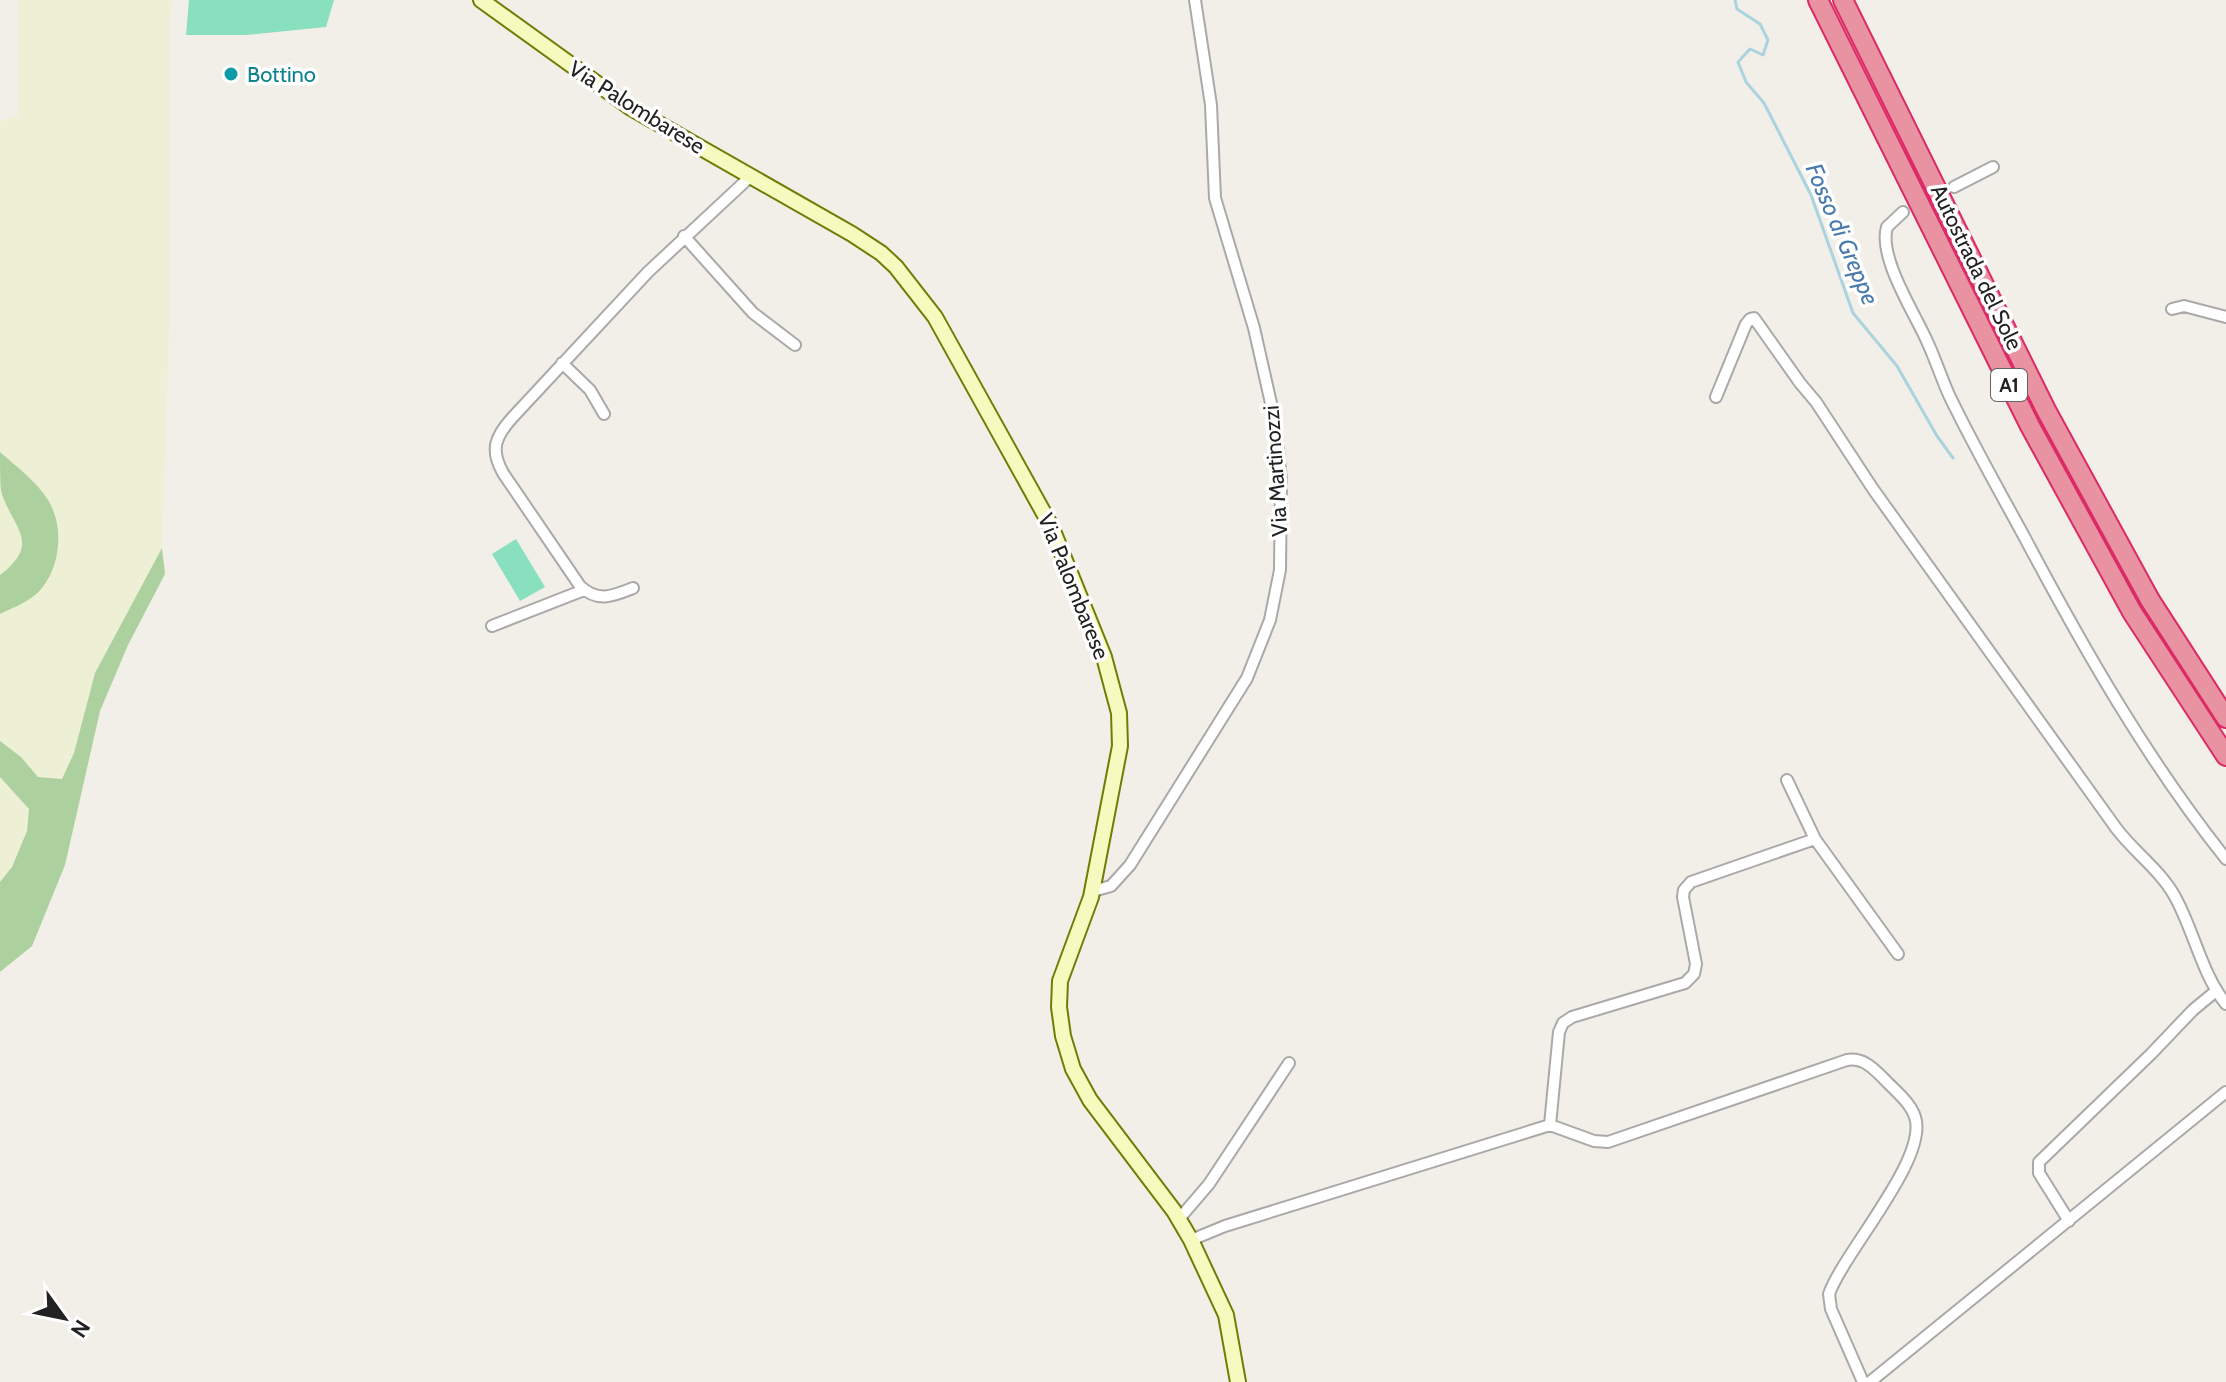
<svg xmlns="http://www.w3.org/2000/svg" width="2226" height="1382" font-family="Cabin,sans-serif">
<rect width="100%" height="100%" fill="#f2efe9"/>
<path fill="#eef0d5" d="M18,0H173L169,21V332L162,548L95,673L74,753L62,779L38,777L21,757L0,741V614L24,602L33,480L0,452V121L18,116Z
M0,490L23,538L19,556L11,566L0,575Z
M0,777L29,809L27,831L12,867L0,882Z"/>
<path fill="#add19e" d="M0,452C17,467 36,481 48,500C64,525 61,565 42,588C32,601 14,607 0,614V575C43,542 12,528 1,491C0,480 0,464 0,452Z
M162,548L165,574L128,645L100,711L65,865L32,946L0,972V882L12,867L27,831L29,809L0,777V741L21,757L38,777L62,779L74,753L95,673Z"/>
<path fill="#88e0be" d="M189,0H334L326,27L247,35H186Z
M516,539L545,587L520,601L492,554Z"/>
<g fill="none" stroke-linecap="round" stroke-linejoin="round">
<path stroke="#aad3df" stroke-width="3" d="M1735,0L1737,9L1760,24L1768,40L1763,55L1750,49L1738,62L1746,82L1764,103L1811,195L1853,313L1897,366L1937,436L1953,458"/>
<defs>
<path id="minor" d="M1954,187L1993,167
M1903,212L1887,227C1878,257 1914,312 1926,339C1935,358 1941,377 1949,395C1973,445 2000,492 2026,540C2085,651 2148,761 2226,859
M684,236L753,313L795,345
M2172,309L2184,306L2226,317
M562,363L590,390L604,414
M1716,397L1746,324L1750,319L1754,318L1800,383L1816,402L1873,489L2116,828C2134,852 2159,869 2174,895C2194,930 2201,973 2226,1004
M633,588C613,596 598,603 580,586L503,473C490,450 495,437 512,418L648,272L751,176
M492,626L584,590
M1787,780L1815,839
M1093,891L1111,886L1130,865L1247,678L1270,620L1280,570L1281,480L1275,421L1254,328L1215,198L1211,105L1195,0
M1179,1219L1209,1184L1289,1063
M2069,1221L2039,1173V1162L2151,1054L2193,1010L2216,991
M1191,1240L1225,1226L1550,1125
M1863,1382L1831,1309L1829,1294C1844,1252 1929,1158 1915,1117C1911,1104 1898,1093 1888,1083C1876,1071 1865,1057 1847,1060L1608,1142L1594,1141L1550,1125L1559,1032L1563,1023L1572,1017L1685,983L1694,974L1696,964L1683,897L1684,890L1691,882L1815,839L1898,954
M1870,1382L2226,1092"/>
<path id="secondary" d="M481,0L631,108L852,234L881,253L896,267L935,317L1051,526L1104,657L1119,713L1120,746L1091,897L1060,981L1059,1007L1063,1036L1073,1069L1090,1100L1174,1211L1191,1240L1226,1315L1238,1382"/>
<path id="motorway" d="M1818,0L2030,426L2132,612L2226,756
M1843,0L2046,410L2150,600L2226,718"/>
</defs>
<use href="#minor" stroke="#a9a9a9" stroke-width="14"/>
<use href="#secondary" stroke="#707d05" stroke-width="18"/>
<use href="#motorway" stroke="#dc2a67" stroke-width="22"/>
<use href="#minor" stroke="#fff" stroke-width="10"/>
<use href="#secondary" stroke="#f7fabf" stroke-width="14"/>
<use href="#motorway" stroke="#e892a2" stroke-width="18"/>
</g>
<circle fill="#0f9aa8" stroke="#fff" stroke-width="3" cx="231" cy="74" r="8"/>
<g text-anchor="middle" stroke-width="7" stroke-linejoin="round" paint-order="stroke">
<rect fill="#fff" stroke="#646464" stroke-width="2" x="1991" y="369" width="36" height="32" rx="6"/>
<g font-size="20" font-weight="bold" fill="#222">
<text x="2009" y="392">A1</text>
</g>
<g font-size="22" fill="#0d838f" stroke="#fff" text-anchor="start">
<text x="247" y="82">Bottino</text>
</g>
<g font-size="22" fill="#222" stroke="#fff">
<text transform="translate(637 107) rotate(32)" y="8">Via Palombarese</text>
<text transform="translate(1977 267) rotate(64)" y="8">Autostrada del Sole</text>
<text transform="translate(1275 471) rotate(-94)" y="8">Via Martinozzi</text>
<text transform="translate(1074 586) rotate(68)" y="8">Via Palombarese</text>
</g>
<g font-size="24" font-style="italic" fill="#4a7aab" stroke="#fff">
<text transform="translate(1842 234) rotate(67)" y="8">Fosso di Greppe</text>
</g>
</g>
<g transform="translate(64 1318) rotate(123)" stroke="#ffffff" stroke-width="6" paint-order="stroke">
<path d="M0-6L14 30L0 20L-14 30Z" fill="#222222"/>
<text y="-12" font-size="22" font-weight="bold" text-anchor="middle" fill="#222222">N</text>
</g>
</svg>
